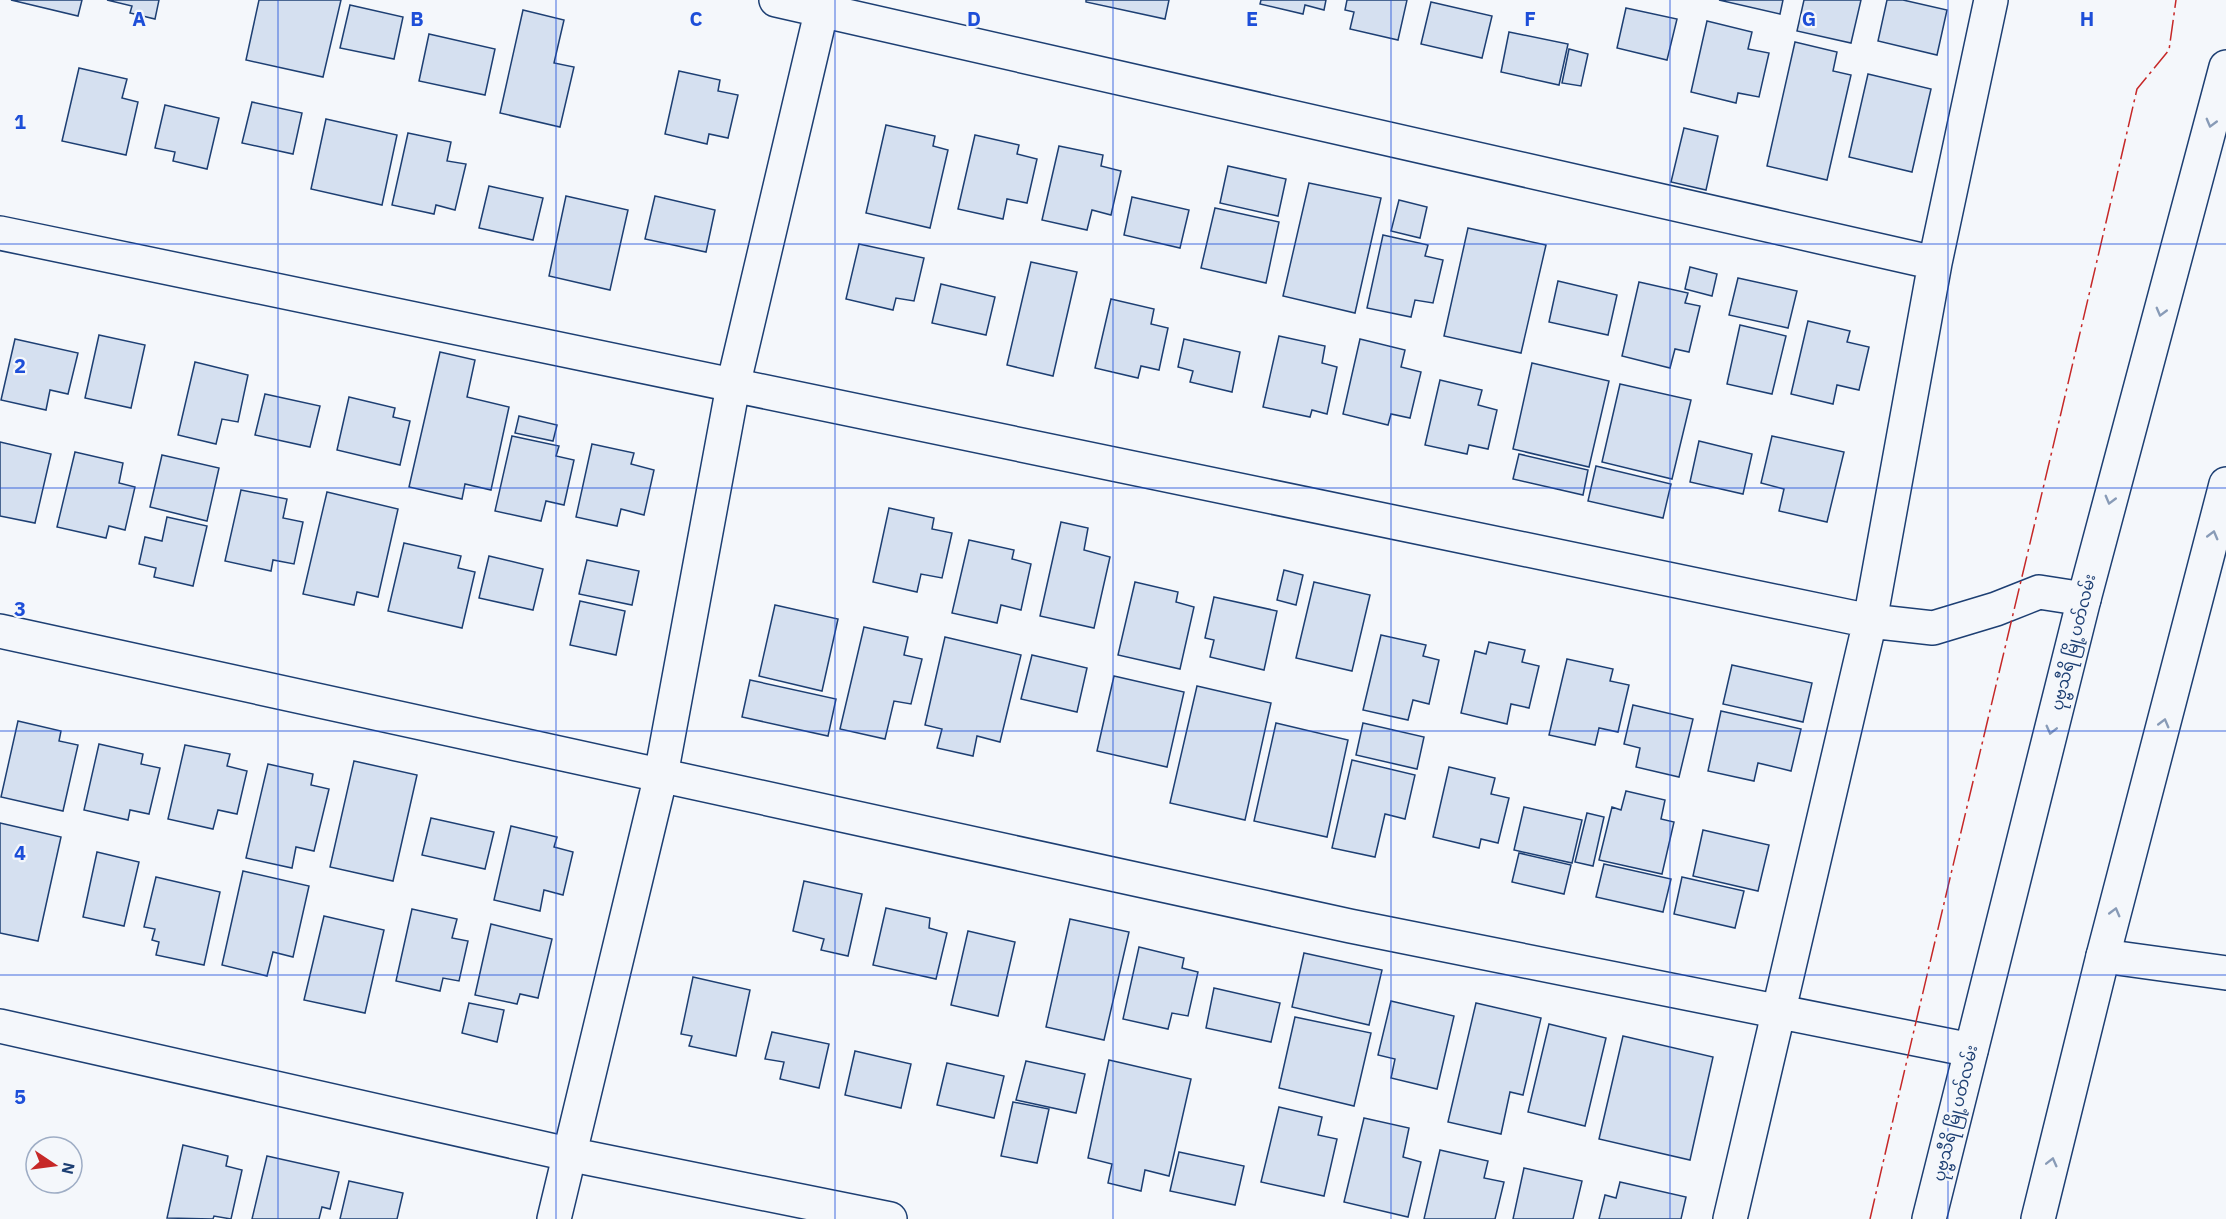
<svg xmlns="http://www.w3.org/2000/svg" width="2226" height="1219" font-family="'IBM Plex Sans','Noto Sans Myanmar',sans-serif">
<rect width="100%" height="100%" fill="#f4f7fb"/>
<path fill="#d5e0f0" stroke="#1d3f73" stroke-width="1.5" d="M11,0H82L78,16Z
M107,0H159L155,19L130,13L132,6Z
M259,0H341L323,77L246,60Z
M1086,0H1169L1165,19L1086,2Z
M1261,0H1326L1324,10L1305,5L1303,14L1260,4Z
M1347,0H1407L1398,40L1350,29L1354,12L1345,10Z
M1719,0H1783L1780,14Z
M1804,0H1861L1851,43L1797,31Z
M1887,0H1903L1947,10L1937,55L1878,41Z
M1431,2L1492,16L1482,58L1421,44Z
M350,5L403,17L394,59L340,48Z
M1626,8L1677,19L1667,60L1617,48Z
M523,10L564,20L554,63L574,67L560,127L500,113Z
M1707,21L1752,32L1748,49L1769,53L1759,97L1738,93L1736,103L1691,92Z
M1509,32L1568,44L1559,85L1501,72Z
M429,34L495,49L485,95L419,81Z
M1795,42L1837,52L1833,71L1851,75L1827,180L1767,166Z
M1569,49L1588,54L1581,86L1562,83Z
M79,68L127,79L122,98L138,102L126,155L62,141Z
M679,71L720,80L718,91L738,95L728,138L709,134L707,144L665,134Z
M1868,74L1931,89L1912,172L1849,157Z
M252,102L302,113L293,154L242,143Z
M165,105L219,118L207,169L173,161L175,152L155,148Z
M326,119L397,135L382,205L311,189Z
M886,125L935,136L933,146L948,150L930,228L866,213Z
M1684,128L1718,136L1706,190L1671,182Z
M408,133L451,142L447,161L466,164L455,210L436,205L434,214L392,205Z
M975,135L1019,145L1017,154L1037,159L1027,203L1007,199L1003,219L958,209Z
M1059,146L1103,155L1101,166L1121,171L1111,215L1092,210L1087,230L1042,220Z
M1228,166L1286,179L1278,216L1220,203Z
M1309,183L1381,198L1355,313L1283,296Z
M489,186L543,198L533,240L479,228Z
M566,196L628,210L610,290L549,276Z
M655,196L715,210L706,252L645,239Z
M1132,197L1189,210L1180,248L1124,235Z
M1399,200L1427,207L1420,238L1391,231Z
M1215,208L1279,222L1266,283L1201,268Z
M1468,228L1546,245L1521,353L1444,336Z
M1383,235L1428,245L1425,256L1443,260L1433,303L1415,300L1411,317L1367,308Z
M859,244L924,258L914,301L896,298L893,310L846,299Z
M1031,262L1077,272L1053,376L1007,365Z
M1690,267L1717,274L1712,296L1685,289Z
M1738,278L1797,291L1788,328L1729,315Z
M1558,281L1617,295L1608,335L1549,322Z
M1639,282L1688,293L1685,303L1700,306L1689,352L1675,349L1670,368L1622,356Z
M941,284L995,297L986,335L932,323Z
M1111,299L1154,309L1151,324L1168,328L1159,370L1141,366L1138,378L1095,368Z
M1808,321L1850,331L1847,342L1869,347L1859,390L1837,385L1833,404L1791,394Z
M1740,325L1786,336L1772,394L1727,384Z
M99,335L145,345L131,408L85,398Z
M1279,336L1325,346L1322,363L1337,367L1327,414L1312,410L1310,417L1263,407Z
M15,339L78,353L68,394L50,390L46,410L1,400Z
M1184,339L1240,352L1232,392L1190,382L1193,371L1178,367Z
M1360,339L1405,350L1401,367L1421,372L1410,418L1391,414L1388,425L1343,414Z
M440,352L475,360L467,397L509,407L491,490L465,484L462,499L409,487Z
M195,362L248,375L238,422L222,419L216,444L178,435Z
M1532,363L1609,381L1589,467L1513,449Z
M1440,380L1482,390L1478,405L1497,410L1488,449L1469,445L1467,454L1425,445Z
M1620,384L1691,400L1672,479L1602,462Z
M265,394L320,406L310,447L255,435Z
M349,397L395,408L393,417L410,421L400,465L337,450Z
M519,416L557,425L553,441L515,433Z
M512,436L559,446L556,456L574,460L564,505L546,501L541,521L495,511Z
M1772,436L1844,452L1827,522L1779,511L1784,489L1761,483Z
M1699,441L1752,454L1743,494L1690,482Z
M0,442L51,454L35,523L0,516Z
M592,444L634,453L631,464L654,470L644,515L621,509L617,526L576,517Z
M75,452L123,463L119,483L135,487L125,530L109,526L106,538L57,527Z
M1519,454L1588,470L1583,495L1513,479Z
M162,455L219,468L207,521L150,507Z
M1596,466L1671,484L1663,518L1588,501Z
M241,490L287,499L283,518L303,522L294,564L273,560L271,571L225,561Z
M327,492L398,509L378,597L357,592L354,605L303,594Z
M889,508L934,518L932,529L952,533L942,578L921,574L917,592L873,582Z
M167,517L207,526L193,586L154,577L156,568L139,564L145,537L162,541Z
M1061,522L1088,528L1084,550L1110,557L1094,628L1040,616Z
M969,540L1014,550L1012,559L1031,564L1021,610L1001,605L997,623L952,613Z
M404,543L461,556L458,568L475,572L462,628L388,611Z
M489,556L543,569L533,610L479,598Z
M587,560L639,571L632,605L579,594Z
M1284,570L1303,575L1296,605L1277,600Z
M1135,582L1178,592L1176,602L1194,607L1180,669L1118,655Z
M1314,582L1370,595L1352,671L1296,658Z
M1214,597L1277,611L1264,670L1210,657L1214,640L1205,638Z
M580,601L625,611L616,655L570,645Z
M775,605L838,619L822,691L759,676Z
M864,627L908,637L904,655L922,659L911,704L894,701L885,739L840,729Z
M1381,635L1426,645L1423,656L1439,660L1429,704L1413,700L1408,720L1363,710Z
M945,637L1021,655L1000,742L977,736L973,756L937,748L942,729L925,725Z
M1489,642L1525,650L1522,662L1539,666L1529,708L1511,704L1507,724L1461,713L1475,651L1486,654Z
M1032,655L1087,668L1077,712L1021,699Z
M1567,659L1613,669L1610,681L1629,685L1618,732L1599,728L1595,745L1549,735Z
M1732,665L1812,683L1803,722L1723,704Z
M1114,676L1184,692L1167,767L1097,751Z
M750,680L836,699L828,736L742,717Z
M1197,686L1271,703L1245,820L1170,803Z
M1633,705L1693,719L1679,777L1636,767L1640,748L1624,744Z
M1721,711L1801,729L1791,771L1758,763L1754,781L1708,771Z
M18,721L61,731L59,741L78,745L63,811L1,797Z
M1276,723L1348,740L1327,837L1254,821Z
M1363,723L1424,737L1417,769L1356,755Z
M99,744L143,754L141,764L160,768L149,814L130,810L128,820L84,810Z
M185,745L230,754L227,766L247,771L237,814L218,810L213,829L168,819Z
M1352,760L1415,775L1405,819L1385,814L1375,857L1332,848Z
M354,761L417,775L393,881L330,867Z
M268,764L313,774L311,785L329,789L314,851L296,847L292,868L246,858Z
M1449,767L1495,778L1491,794L1509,798L1498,843L1481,839L1479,848L1433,837Z
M1626,791L1665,800L1661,819L1674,822L1662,874L1599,860L1612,807L1621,810Z
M1524,807L1582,820L1572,863L1514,850Z
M1587,813L1604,817L1593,866L1575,862Z
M431,818L494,832L485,869L422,855Z
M0,823L61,837L38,941L0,933Z
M511,826L557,837L554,847L573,852L563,895L544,890L540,911L494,900Z
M1703,830L1769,845L1758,891L1693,876Z
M97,852L139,862L124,926L83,917Z
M1519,853L1571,865L1564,894L1512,882Z
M1604,864L1671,879L1663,912L1596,897Z
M243,871L309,886L293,957L273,952L267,976L222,965Z
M156,877L220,892L204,965L156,955L159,942L152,940L155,929L144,927Z
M1682,877L1744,891L1735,928L1674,914Z
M804,881L862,894L848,956L821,950L824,939L793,931Z
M886,908L930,918L929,928L947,933L936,979L873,965Z
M412,909L457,919L452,938L468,941L459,981L443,978L440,991L396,981Z
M324,916L384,930L365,1013L304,1000Z
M1070,919L1129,932L1104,1040L1046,1027Z
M491,924L552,939L538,998L520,994L517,1004L475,995Z
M968,931L1015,942L998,1016L951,1005Z
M1139,947L1184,958L1182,968L1198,972L1188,1016L1172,1013L1168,1029L1123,1019Z
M1304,953L1382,970L1369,1025L1292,1007Z
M693,977L750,990L736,1056L689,1046L692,1036L681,1034Z
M1214,988L1280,1003L1271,1042L1206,1028Z
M1391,1001L1454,1016L1437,1089L1391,1078L1395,1059L1378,1055Z
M469,1003L504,1010L497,1042L462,1033Z
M1476,1003L1541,1018L1523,1095L1510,1092L1501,1134L1448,1122Z
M1295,1017L1371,1033L1354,1106L1279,1088Z
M1549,1024L1606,1038L1585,1126L1528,1112Z
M772,1032L829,1044L819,1088L780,1079L784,1062L765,1059Z
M1623,1036L1713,1057L1690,1160L1599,1139Z
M855,1051L911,1064L901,1108L845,1095Z
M1109,1060L1191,1079L1169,1176L1145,1170L1141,1191L1108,1183L1112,1164L1088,1158Z
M1026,1061L1085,1074L1076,1113L1016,1100Z
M947,1063L1004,1076L994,1118L937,1105Z
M1013,1102L1049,1109L1037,1163L1001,1156Z
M1279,1107L1322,1117L1318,1135L1337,1139L1324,1196L1261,1182Z
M1364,1118L1409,1128L1403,1157L1421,1162L1408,1217L1344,1202Z
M183,1145L228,1156L226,1166L242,1170L231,1219L214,1216L213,1219L167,1218Z
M1440,1150L1488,1161L1484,1178L1504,1182L1495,1219H1424Z
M1179,1152L1244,1166L1235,1205L1170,1191Z
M267,1156L339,1172L330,1209L322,1207L319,1219H252Z
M1524,1168L1582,1181L1573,1219H1513Z
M349,1181L403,1193L397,1219H340Z
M1620,1182L1686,1197L1681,1219H1599L1605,1195L1616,1198Z"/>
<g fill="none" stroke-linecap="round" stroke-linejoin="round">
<defs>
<path id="minor" d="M776,0L1935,263
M0,233L1870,621L1933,628L1996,609L2039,592L2084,599
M0,631L1350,926L1971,1050
M2103,956L2226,973
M0,1026L568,1154L890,1219
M554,1219L661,775L733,386L824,0
M1730,1219L1870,621L1935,263L1991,0"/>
<path id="major" d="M1929,1219L2084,599L2226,67
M2038,1219L2103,956L2226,484"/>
</defs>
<use href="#minor" stroke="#1d3f73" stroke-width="36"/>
<use href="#major" stroke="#1d3f73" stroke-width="36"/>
<use href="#minor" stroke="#f4f7fb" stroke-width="33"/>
<use href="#major" stroke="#f4f7fb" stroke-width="33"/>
<path stroke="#c62828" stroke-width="1.5" stroke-dasharray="21 4.5 3 4.5" stroke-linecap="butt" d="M1870,1219C1957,842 2050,466 2137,89L2169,50L2176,0"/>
</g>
<defs><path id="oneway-chevron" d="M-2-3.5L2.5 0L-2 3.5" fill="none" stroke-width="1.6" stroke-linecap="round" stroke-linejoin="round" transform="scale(1.5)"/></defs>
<g stroke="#889bb7">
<use href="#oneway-chevron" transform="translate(2211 123) rotate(105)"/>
<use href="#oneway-chevron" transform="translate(2161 312) rotate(105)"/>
<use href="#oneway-chevron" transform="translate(2110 500) rotate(105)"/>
<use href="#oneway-chevron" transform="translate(2213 535) rotate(-75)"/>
<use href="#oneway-chevron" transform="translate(2164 723) rotate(-75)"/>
<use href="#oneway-chevron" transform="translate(2051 730) rotate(104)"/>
<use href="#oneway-chevron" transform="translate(2115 912) rotate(-75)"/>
<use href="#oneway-chevron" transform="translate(2052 1162) rotate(-76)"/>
</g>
<path fill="none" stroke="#1d4ed8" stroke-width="1.5" stroke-opacity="0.55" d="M278,0V1219M556,0V1219M835,0V1219M1113,0V1219M1391,0V1219M1670,0V1219M1948,0V1219M0,244H2226M0,488H2226M0,731H2226M0,975H2226"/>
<g text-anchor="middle" stroke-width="4.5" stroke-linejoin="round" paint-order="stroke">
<g font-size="16" fill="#1d3f73" stroke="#f4f7fb">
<text transform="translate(2073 642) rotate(-76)" y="6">ပုဗ္ဗသီရိ မြို့ပတ်လမ်း</text>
<text transform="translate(1955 1113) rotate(-76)" y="6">ပုဗ္ဗသီရိ မြို့ပတ်လမ်း</text>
</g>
</g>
<g font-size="20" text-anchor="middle" font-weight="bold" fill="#1d4ed8" stroke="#f4f7fb" stroke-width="4.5" stroke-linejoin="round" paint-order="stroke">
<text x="139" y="26">A</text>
<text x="417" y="26">B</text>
<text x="696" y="26">C</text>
<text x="974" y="26">D</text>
<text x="1252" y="26">E</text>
<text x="1530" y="26">F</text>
<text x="1809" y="26">G</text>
<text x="2087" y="26">H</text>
<text x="20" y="129">1</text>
<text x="20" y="373">2</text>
<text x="20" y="616">3</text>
<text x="20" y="860">4</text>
<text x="20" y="1104">5</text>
</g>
<g transform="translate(54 1165) rotate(103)"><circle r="28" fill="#f4f7fb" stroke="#9eadc5" stroke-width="1.5"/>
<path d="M0-4.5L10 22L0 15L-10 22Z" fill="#c62828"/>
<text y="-9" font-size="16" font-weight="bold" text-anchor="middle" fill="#1d3f73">N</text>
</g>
</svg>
